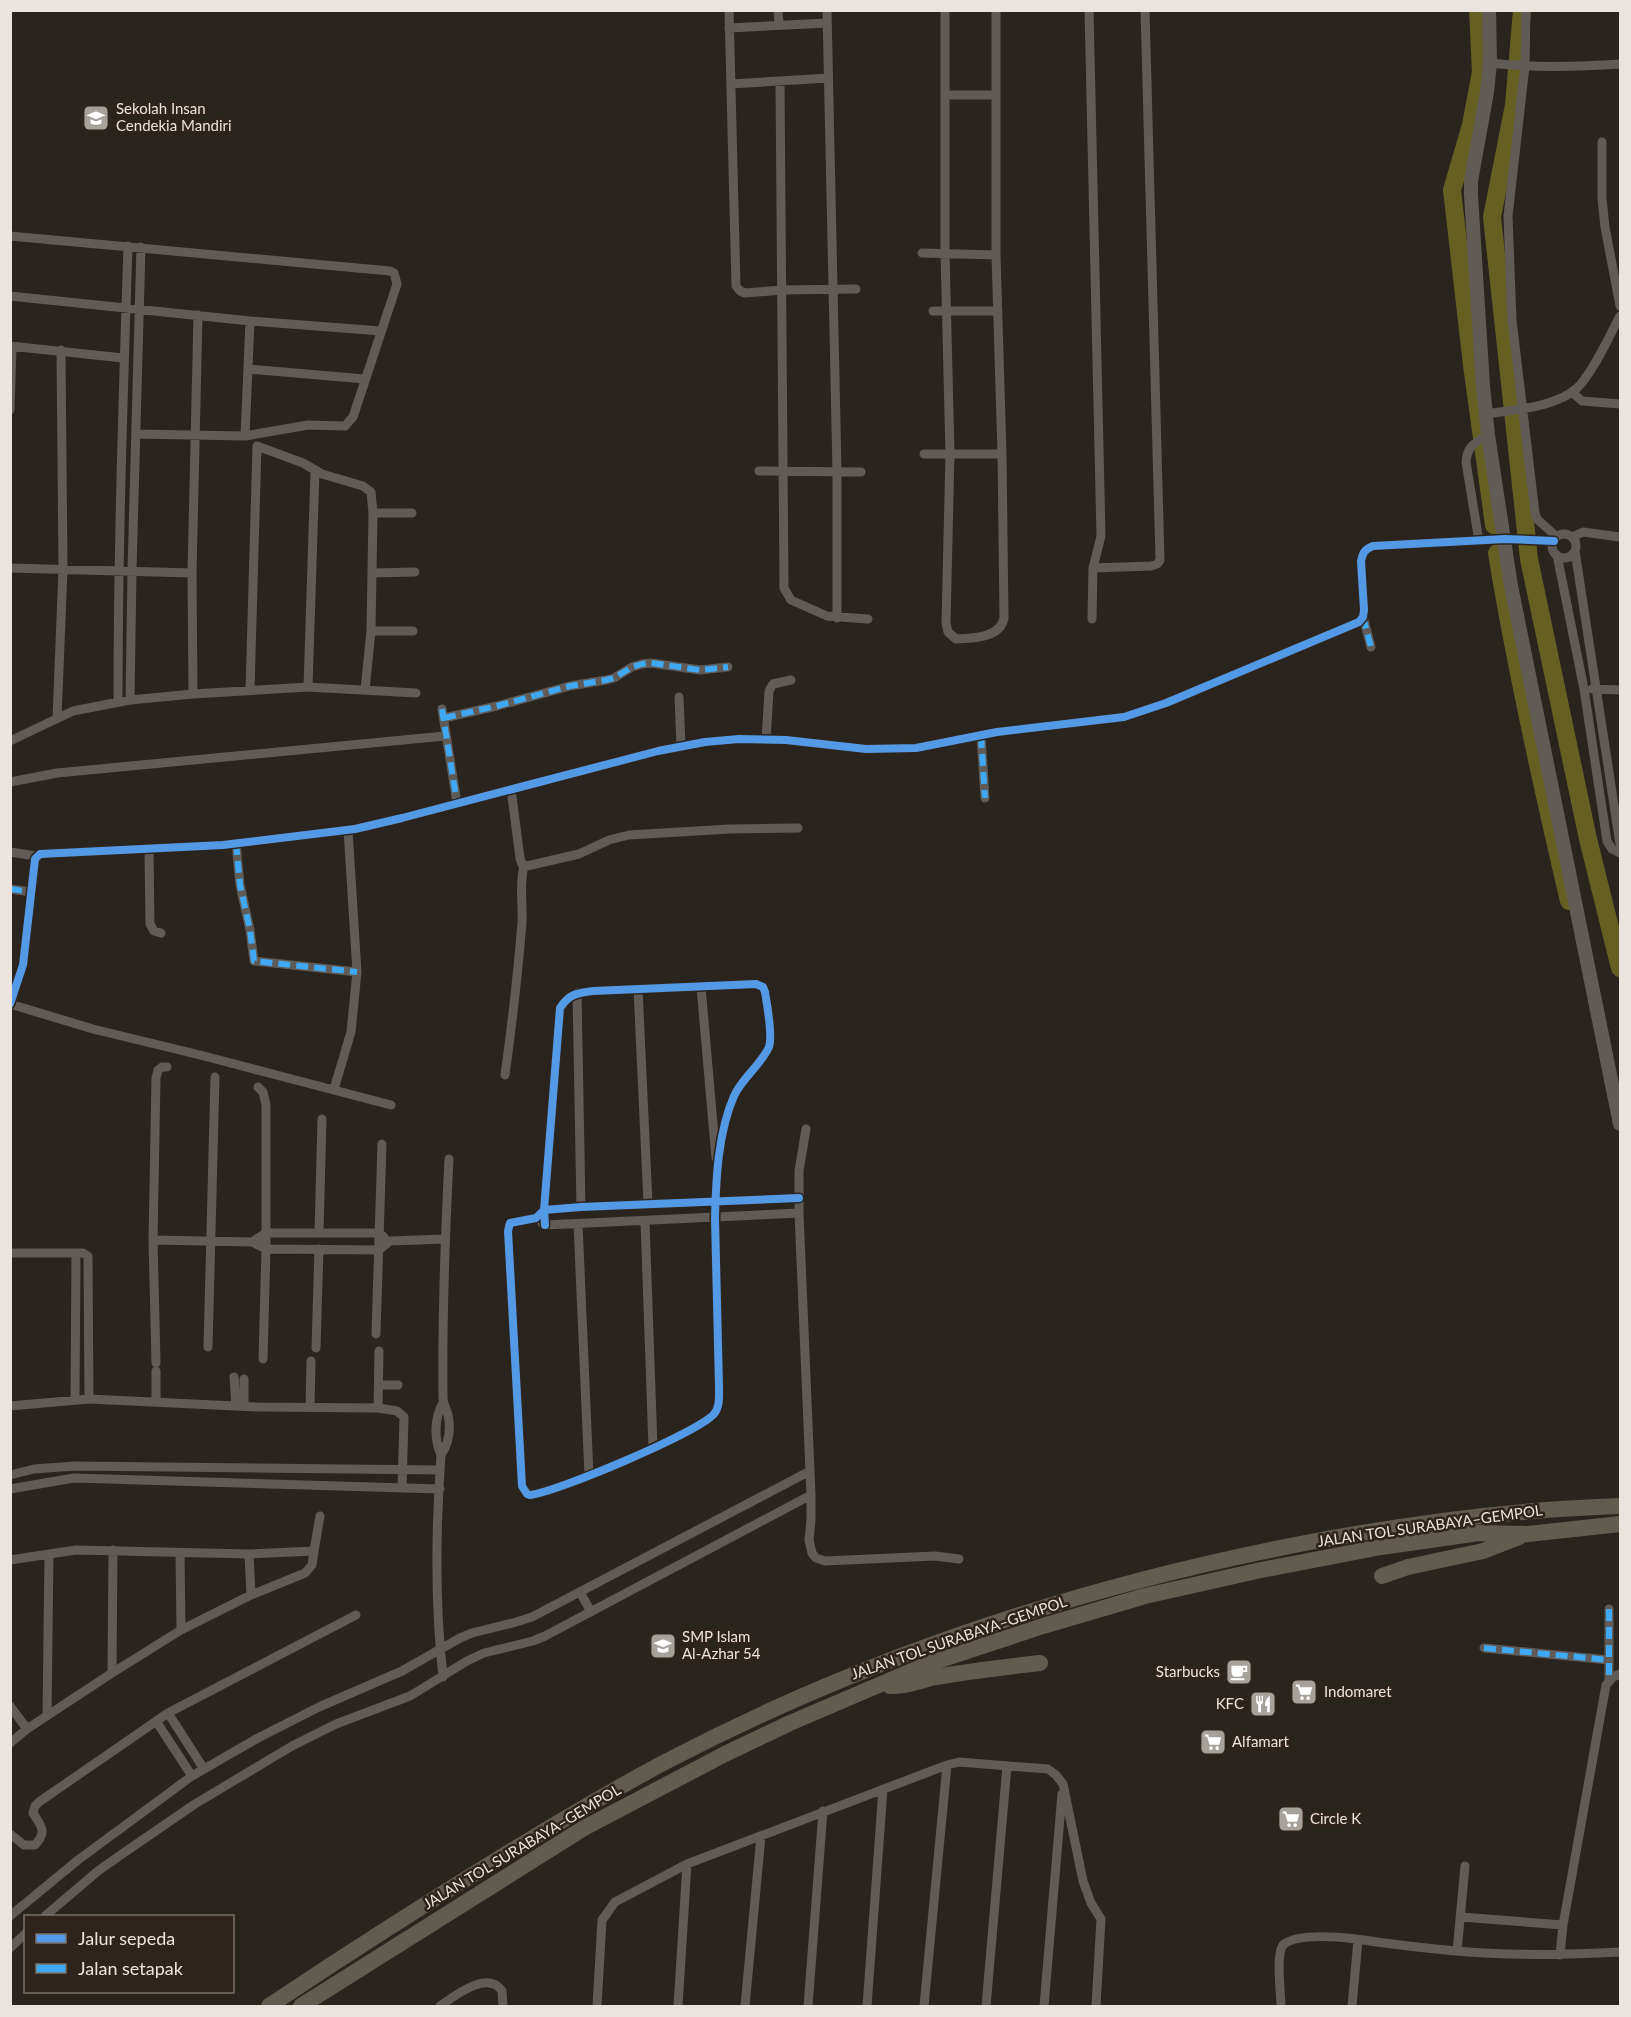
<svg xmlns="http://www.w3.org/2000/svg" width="1631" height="2017" font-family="Lato,sans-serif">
<rect width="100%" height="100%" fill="#2a241f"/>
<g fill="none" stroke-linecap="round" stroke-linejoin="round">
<path stroke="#656022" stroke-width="18" d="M1478,10L1481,72L1471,125L1452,190L1472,365L1494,525
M1522,10L1514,105L1492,217L1529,559L1588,839L1620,968
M1497,553C1516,670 1542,786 1569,901"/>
<path stroke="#605b56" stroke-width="9" d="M729,10L736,286L740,291L745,293L782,290L856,289
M778,10L779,24
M827,10L837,471V618
M945,10V253L950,453L946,623L948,632L956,639C974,638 1000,638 1004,618L1002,454L996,255V10
M1089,10L1101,536L1093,568L1092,619
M1526,10L1525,66L1508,216L1512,320L1535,513L1537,519L1557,537
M729,28L827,23
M1490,63C1533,68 1576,67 1620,64
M780,81L784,588L791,600L827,616L868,619
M731,84L828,78
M946,95H996
M1602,142V199L1605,227L1620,306
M10,236L390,271L394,273L397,284L353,417L345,426L308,425L245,436L136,434
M922,253L996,255
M10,296L250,321L381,331
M933,311H998
M10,346L123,358
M248,369L365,379
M1572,392L1582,401L1620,404
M10,410L12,346
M1486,414C1513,410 1558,407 1578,387C1592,374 1610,335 1620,316
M245,436L250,321
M924,454H1002
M759,471L861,472
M373,513H412
M1552 546a12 12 0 1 1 24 0a12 12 0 1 1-24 0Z
M1572,537L1583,532L1620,537
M1479,541L1466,462C1467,446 1475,443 1488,435
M1575,551L1620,844
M1557,555L1584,689L1607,841L1612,849L1620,853
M10,568L192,573
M1093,568L1151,566L1157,564L1160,560L1145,10
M373,573L415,572
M1363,617L1371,647
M371,631H413
M308,687L315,471
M1592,689L1620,690
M250,690L257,446L303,463L322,474L363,486L371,492L373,513L371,631L365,690
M193,694L192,573L198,315
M679,697L681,746
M130,700L132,570L141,247
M118,702C118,550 123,398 128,246
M442,709L457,803
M57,718L63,570L61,350
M444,718L497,706L570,686L606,680L614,678L632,667L642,664L651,663L700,670L728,667
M981,736L985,798
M766,740L769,691L773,684L791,680
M10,741L73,711L130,700L193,694L308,687L416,693
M10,782L57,773L445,736
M511,789L520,858L522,864L527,866L579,854L609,840L629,835L730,829L798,828
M236,843L240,885L250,930L254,961L357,972
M149,849L150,924L154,931L161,933
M10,852L36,856
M10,889L32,892
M701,987L716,1158
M638,989L648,1203
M577,993L581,1207
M10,1004L93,1029L200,1055L391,1105
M11,1004L23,965L35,859L40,854L223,845L355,829L402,818L658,751L705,742L739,739L786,740L866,749L916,748L997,732L1124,717L1166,703L1359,622L1363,617L1364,610L1361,561C1363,552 1365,549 1373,546L1505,539L1554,541
M505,1075C512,1024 518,973 522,922C523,903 519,884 524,866
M258,1087L263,1092L266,1105V1249L263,1359
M334,1089L351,1032L357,972L348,830
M806,1129L799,1171V1213L811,1495V1520L809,1540L812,1553L816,1558L825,1561L935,1556L959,1559
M645,1221L653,1447
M542,1223L545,1225L799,1213
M578,1224L589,1475
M545,1225L544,1210L560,1008C569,994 577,993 593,991L756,984L763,987L765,992C767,1005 773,1035 769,1047C761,1065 742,1078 734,1096C718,1133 716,1178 715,1218L719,1387C719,1396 720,1407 714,1414C697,1433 557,1492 530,1495L527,1494L522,1486L508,1231L510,1223L536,1218L544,1210L581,1207L799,1198
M319,1233L322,1119
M153,1240L252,1242L266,1249L379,1250L390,1241L445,1239
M252,1242L266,1233H379L384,1237
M10,1253H83L88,1256L89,1399
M376,1334L382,1144
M208,1347L215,1077
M316,1348L319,1249
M156,1363L153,1240L156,1078L158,1070L162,1067H167
M156,1371V1402
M234,1377L236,1406
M244,1379V1406
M380,1385H398
M75,1400L76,1253
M10,1406L89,1399L257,1407L378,1408L379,1351
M310,1407L311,1361
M378,1408L397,1411L404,1417L402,1487
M441,1455C434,1439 434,1418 443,1403
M10,1475L34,1469L75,1466L440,1470
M10,1489L74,1478L440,1489
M314,1551L320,1516
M180,1553L181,1630
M249,1554L251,1595
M10,1560L76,1550L249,1554L314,1551L312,1565L305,1573L251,1595L181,1630L112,1673L27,1729L10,1743
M580,1592L591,1612
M1609,1609V1680
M1484,1648L1609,1660
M112,1673L113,1550
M443,1677C435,1607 436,1524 441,1455C449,1443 451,1429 448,1415C447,1409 443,1405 443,1398C442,1318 445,1238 449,1159
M10,1706L27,1729
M168,1713L204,1769
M47,1716L49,1554
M156,1721L192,1776
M10,1834L24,1845H35C47,1832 42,1827 33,1813L35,1806L39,1802L168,1713L356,1615
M10,1916L78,1860L192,1776L258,1738L319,1707L402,1671L460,1638L472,1633L513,1623L532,1617L810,1471
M45,1916L98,1871L122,1854L195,1804L292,1746L336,1724L410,1696L467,1661L484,1653L533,1641L545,1636L811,1495
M1461,1917L1563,1925
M10,1948L26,1933
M1457,1951L1465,1866
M1560,1955L1563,1925L1606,1685L1613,1677L1620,1674
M440,2006C453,1997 488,1969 502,1991L503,2006
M597,2006L602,1920L615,1902L687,1864L947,1765L959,1762L1048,1769L1056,1775L1063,1784L1083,1881L1091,1903L1101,1919L1096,2006
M678,2006L687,1864
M745,2006L761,1836
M808,2006L823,1811
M867,2006L883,1789
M924,2006L947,1765
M986,2006L1007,1766
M1044,2006L1062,1794
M1281,2006C1281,1994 1275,1952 1284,1944C1299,1933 1339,1937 1356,1939C1389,1944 1423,1948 1456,1951C1511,1956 1566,1955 1620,1952
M1352,2006L1358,1940"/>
<path stroke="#615b55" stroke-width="14" d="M1489,10L1490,63L1487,92L1471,181V195L1483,386L1488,435L1511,586L1620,1124"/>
<path stroke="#625b4f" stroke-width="16" d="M1382,1576L1408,1567L1483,1551L1519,1537
M890,1686C906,1687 921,1680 936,1677C971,1671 1005,1667 1040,1663
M269,2006C350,1952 433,1899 516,1848C566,1818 617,1787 669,1760C874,1653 1095,1582 1321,1540C1420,1522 1520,1509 1620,1506
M301,2006L584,1828L725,1754L790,1723L928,1664L1043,1626L1145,1596L1261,1570L1381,1547L1479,1533L1528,1534L1620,1524"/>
<path stroke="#3fa9f5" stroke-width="6" stroke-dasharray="12 6" stroke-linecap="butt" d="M1363,617L1371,647
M442,709L457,803
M444,718L497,706L570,686L606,680L614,678L632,667L642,664L651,663L700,670L728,667
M981,736L985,798
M236,843L240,885L250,930L254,961L357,972
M10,889L32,892
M1609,1609V1680
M1484,1648L1609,1660"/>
<defs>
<path id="cycleway" d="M10,1004L23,965L35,859L40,854L223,845L355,829L402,818L658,751L705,742L739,739L786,740L866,749L916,748L997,732L1124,717L1166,703L1359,622L1363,617L1364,610L1361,561C1363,552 1365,549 1373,546L1505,539L1554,541
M545,1225L544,1210L560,1008C569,994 577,993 593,991L756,984L763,987L765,992C767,1005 773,1035 769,1047C761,1065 742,1078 734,1096C718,1133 716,1178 715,1218L719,1387C719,1396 720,1407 714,1414C697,1433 557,1492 530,1495L527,1494L522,1486L508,1231L510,1223L536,1218L544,1210L581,1207L799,1198"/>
</defs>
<use href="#cycleway" stroke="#2e241b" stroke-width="11"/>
<use href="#cycleway" stroke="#5399e6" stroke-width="8"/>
</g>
<defs>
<symbol id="school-square" viewBox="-11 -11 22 22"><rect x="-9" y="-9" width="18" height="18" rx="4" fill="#a7a19b" stroke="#2e241b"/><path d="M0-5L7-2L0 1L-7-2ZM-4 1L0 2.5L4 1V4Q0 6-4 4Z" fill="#fff"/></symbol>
<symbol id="cafe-square" viewBox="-11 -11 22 22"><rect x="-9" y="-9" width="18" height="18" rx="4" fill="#a7a19b" stroke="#2e241b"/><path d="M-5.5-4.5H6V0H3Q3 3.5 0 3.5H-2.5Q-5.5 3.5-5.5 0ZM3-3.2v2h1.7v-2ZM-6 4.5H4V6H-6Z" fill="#fff"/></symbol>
<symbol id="supermarket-square" viewBox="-11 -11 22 22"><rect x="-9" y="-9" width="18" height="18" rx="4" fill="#a7a19b" stroke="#2e241b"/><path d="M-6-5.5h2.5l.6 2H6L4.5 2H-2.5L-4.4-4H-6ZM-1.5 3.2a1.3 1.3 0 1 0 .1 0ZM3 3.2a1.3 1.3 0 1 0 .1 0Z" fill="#fff"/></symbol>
<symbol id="restaurant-square" viewBox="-11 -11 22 22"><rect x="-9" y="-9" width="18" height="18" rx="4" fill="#a7a19b" stroke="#2e241b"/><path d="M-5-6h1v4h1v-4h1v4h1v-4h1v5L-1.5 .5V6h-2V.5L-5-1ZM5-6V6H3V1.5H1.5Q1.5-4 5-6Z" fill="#fff"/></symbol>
</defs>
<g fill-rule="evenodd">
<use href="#school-square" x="81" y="103" width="30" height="30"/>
<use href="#school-square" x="648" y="1631" width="30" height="30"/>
<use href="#cafe-square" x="1224" y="1657" width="30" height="30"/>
<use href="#supermarket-square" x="1289" y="1677" width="30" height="30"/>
<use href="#restaurant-square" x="1248" y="1689" width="30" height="30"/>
<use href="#supermarket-square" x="1198" y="1727" width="30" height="30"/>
<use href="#supermarket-square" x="1276" y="1804" width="30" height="30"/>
</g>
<g text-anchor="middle" stroke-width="5" stroke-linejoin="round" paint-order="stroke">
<g font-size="15" fill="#ebe4de" stroke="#2e241b" text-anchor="start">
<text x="116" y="114">Sekolah Insan<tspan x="116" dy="17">Cendekia Mandiri</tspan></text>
<text x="682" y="1642">SMP Islam<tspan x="682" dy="17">Al-Azhar 54</tspan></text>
<text x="1220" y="1677" text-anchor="end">Starbucks</text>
<text x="1324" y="1697">Indomaret</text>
<text x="1244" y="1709" text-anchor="end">KFC</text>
<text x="1232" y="1747">Alfamart</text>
<text x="1310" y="1824">Circle K</text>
</g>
<g font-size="15" fill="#ebe4de" stroke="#2e241b">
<text transform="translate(1430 1526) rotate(-8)" y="5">JALAN TOL SURABAYA–GEMPOL</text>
<text transform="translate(959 1638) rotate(-19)" y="5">JALAN TOL SURABAYA–GEMPOL</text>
<text transform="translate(522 1847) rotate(-31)" y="5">JALAN TOL SURABAYA–GEMPOL</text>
</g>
</g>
<rect width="1631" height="2017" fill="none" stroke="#ebe4de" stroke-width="24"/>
<rect x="24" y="1915" width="210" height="78" fill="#2e241b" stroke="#7a7169" stroke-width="1.5"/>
<rect x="36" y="1934" width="30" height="9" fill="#5399e6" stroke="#7a7169" stroke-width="1.5"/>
<text x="78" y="1945" font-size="18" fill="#ebe4de">Jalur sepeda</text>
<rect x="36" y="1964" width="30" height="9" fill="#3fa9f5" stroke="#7a7169" stroke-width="1.5"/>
<text x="78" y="1975" font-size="18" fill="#ebe4de">Jalan setapak</text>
</svg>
